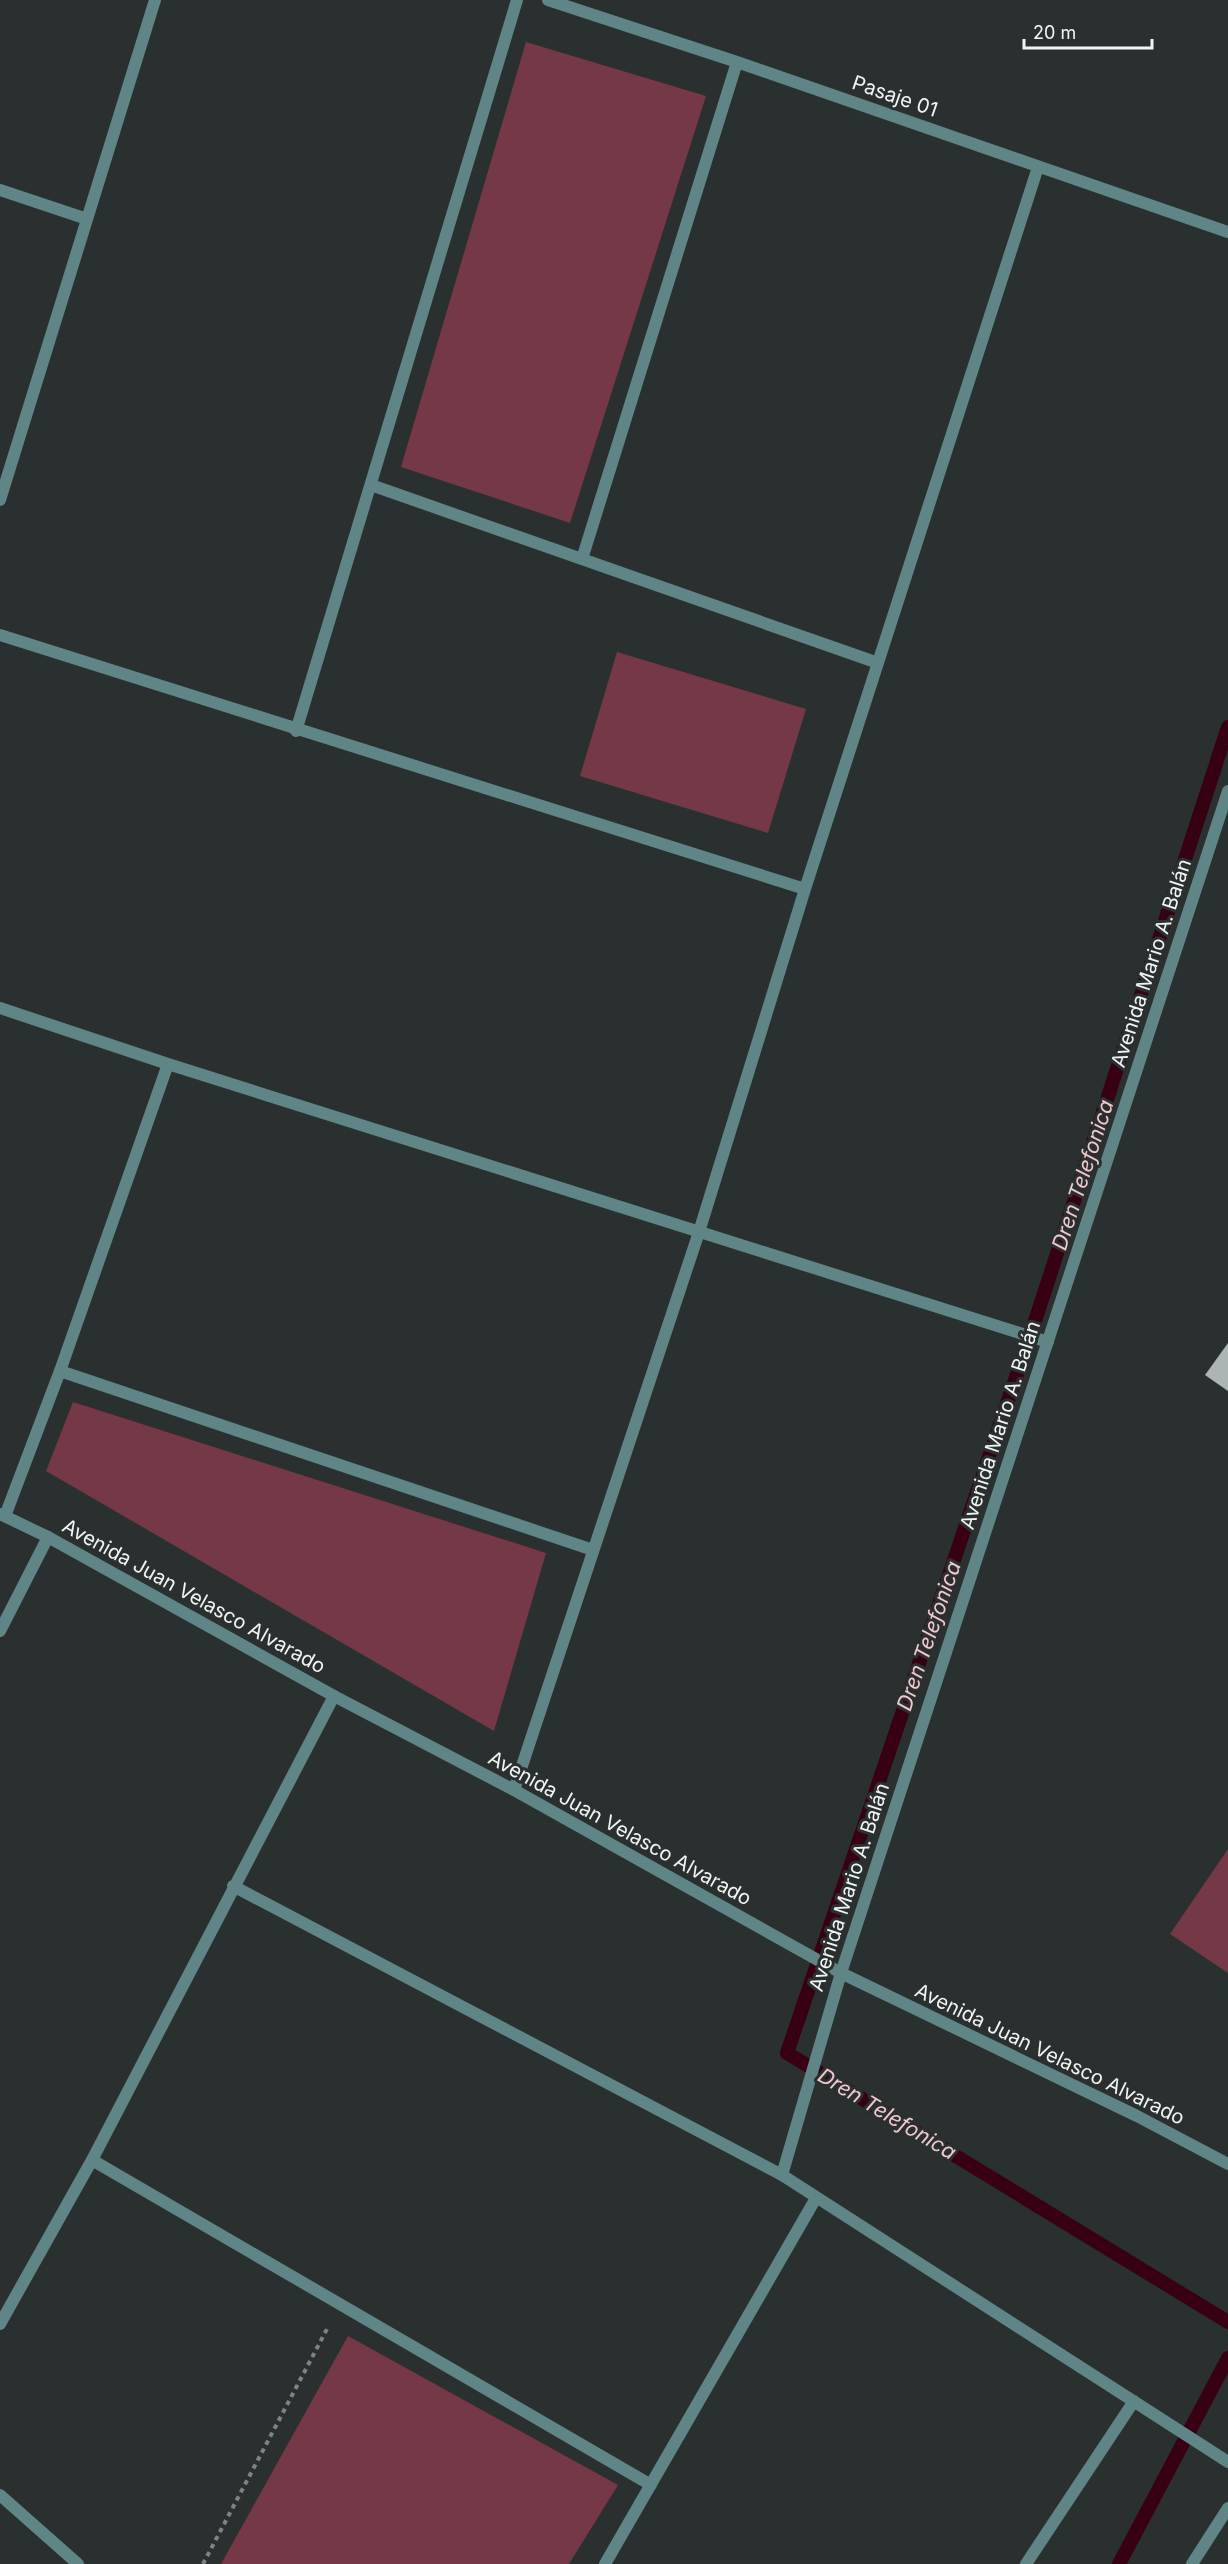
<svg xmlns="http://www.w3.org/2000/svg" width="1228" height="2564" font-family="Inter,sans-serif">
<defs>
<filter id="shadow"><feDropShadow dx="6" dy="4" stdDeviation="0" flood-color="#0009"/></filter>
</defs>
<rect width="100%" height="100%" fill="#2a3030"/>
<path fill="#753847" d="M526,42L706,96L570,523L401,467Z
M617,652L806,709L768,833L580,776Z
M73,1402L546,1553L494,1731L46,1471Z
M1228,1849V1973L1170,1934Z
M348,2336L618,2485L569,2564H221Z"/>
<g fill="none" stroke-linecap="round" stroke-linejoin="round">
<path stroke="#380013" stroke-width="14" d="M1228,727L1036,1318L787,2053L1228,2322
M1119,2564L1228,2358"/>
</g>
<path fill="#adb4b4" filter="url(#shadow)" d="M1228,1343V1391L1205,1375Z"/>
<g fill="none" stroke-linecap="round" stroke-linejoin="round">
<path stroke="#7e8484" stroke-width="4" stroke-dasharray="4.5 4.5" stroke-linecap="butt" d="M203,2564L327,2329"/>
<path stroke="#5f8587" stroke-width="12" d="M548,0L737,62L1228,232
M0,190L87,219
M371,485L878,663
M0,500L155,0
M582,559L737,62
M0,635L805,889
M296,731L517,0
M0,1008L168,1064L1048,1342
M60,1371L593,1550
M5,1516L60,1371L168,1064
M0,1631L48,1537
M514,1790L699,1232L805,889L1038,167
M233,1886L782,2175L1228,2462
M92,2160L651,2485
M0,2324L92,2160L334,1696
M0,2495L78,2564
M605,2564L816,2198
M1026,2564L1134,2401
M1192,2564L1228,2508"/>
<path stroke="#5f8587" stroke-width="12" d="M0,1514L48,1537L334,1696L514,1790L841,1973L1137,2116L1228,2164
M782,2175L841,1973L1228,791"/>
</g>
<g text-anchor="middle" stroke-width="6" stroke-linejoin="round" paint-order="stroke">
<g font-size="20" fill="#f0f4f4" stroke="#2a3030">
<text transform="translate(895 96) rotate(19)" y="7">Pasaje 01</text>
<text transform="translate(1151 963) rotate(-72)" y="7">Avenida Mario A. Balán</text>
<text transform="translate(1000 1425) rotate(-72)" y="7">Avenida Mario A. Balán</text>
<text transform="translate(194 1596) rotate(29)" y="7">Avenida Juan Velasco Alvarado</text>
<text transform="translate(620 1828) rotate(29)" y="7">Avenida Juan Velasco Alvarado</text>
<text transform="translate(849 1887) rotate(-72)" y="7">Avenida Mario A. Balán</text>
<text transform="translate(1050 2054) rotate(26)" y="7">Avenida Juan Velasco Alvarado</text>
</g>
<g font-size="21" font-style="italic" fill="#f2c8d0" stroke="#2a3030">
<text transform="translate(1083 1175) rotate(-72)" y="7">Dren Telefonica</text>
<text transform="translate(929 1636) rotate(-71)" y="7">Dren Telefonica</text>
<text transform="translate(887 2114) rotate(31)" y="7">Dren Telefonica</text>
</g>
</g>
<path d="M1024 39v9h128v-9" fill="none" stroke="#f0f4f4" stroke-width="3"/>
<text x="1033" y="39" font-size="18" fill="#f0f4f4" stroke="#2a3030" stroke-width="4.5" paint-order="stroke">20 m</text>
</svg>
